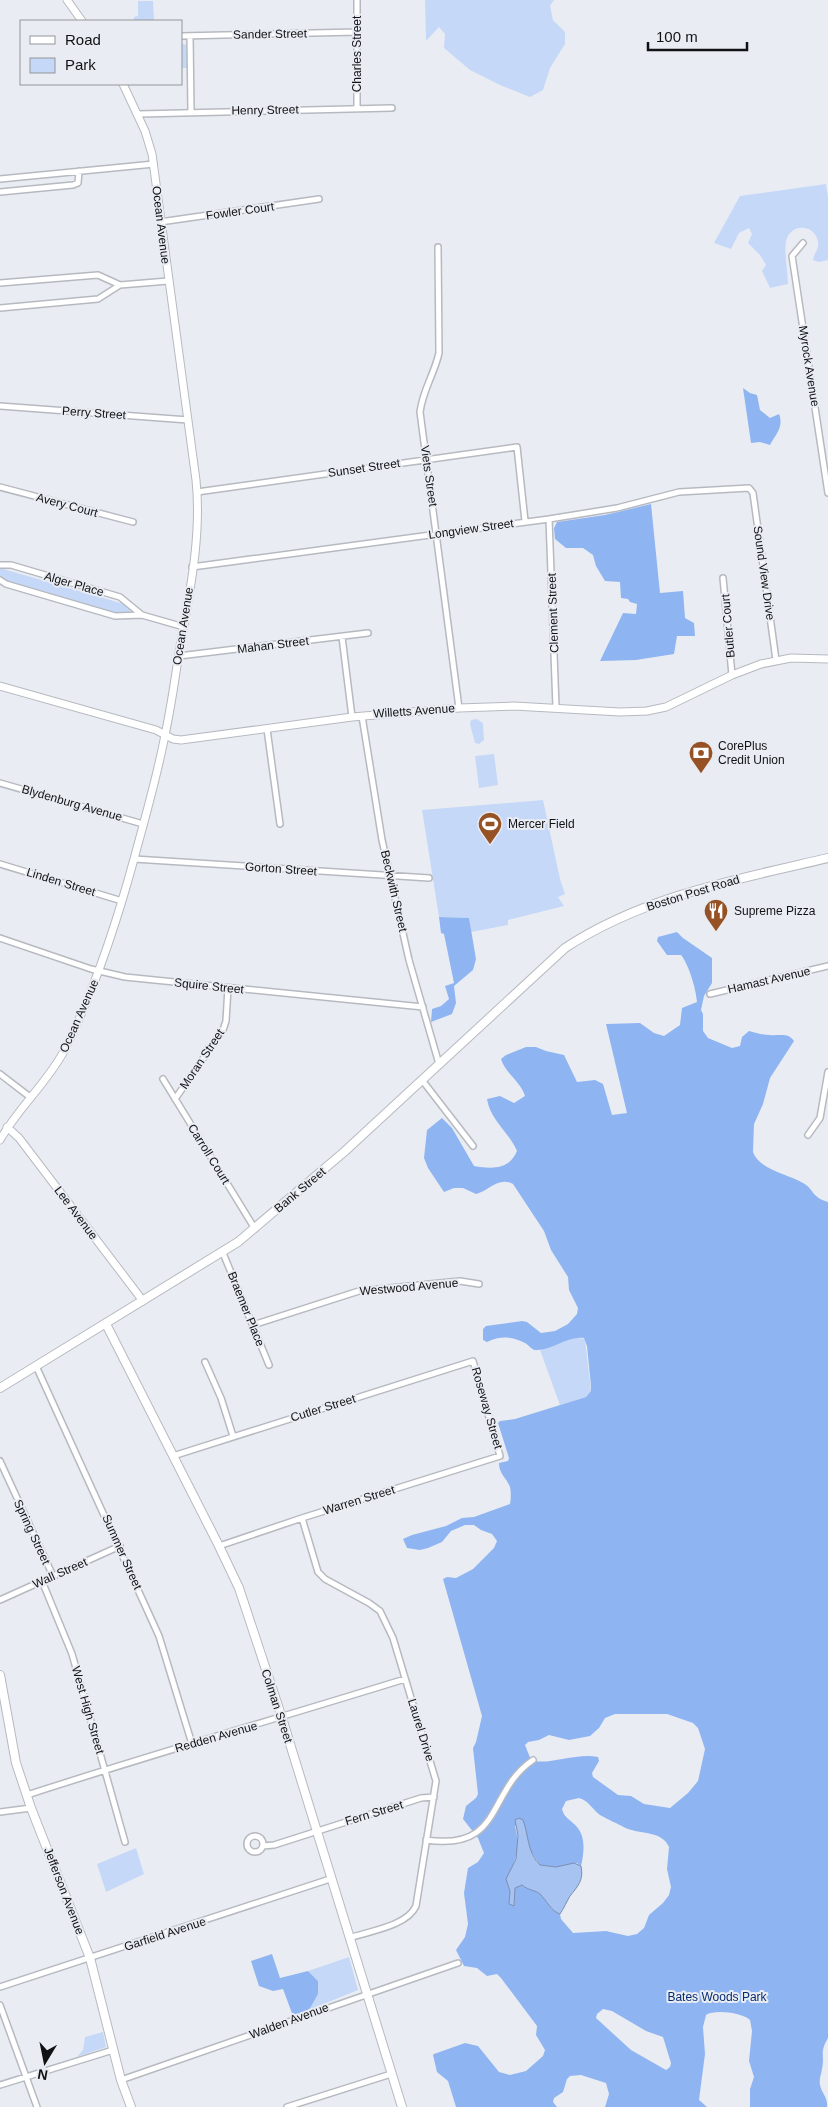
<svg xmlns="http://www.w3.org/2000/svg" width="828" height="2107" font-family="Arial,sans-serif">
<rect width="100%" height="100%" fill="#e9edf3"/>
<path fill="#c6d8f7" d="M425,0H554L550,6L553,20L565,32V44L550,68L543,90L530,97L500,85L470,70L444,48L445,34L439,27L426,41Z
M138,1H153L154,21H134V17L138,16Z
M181,43L186,45L188,68H181Z
M826,184L828,198V260L819,262L813,260C814,253 819,250 818,242C816,226 794,222 787,238C783,249 788,271 788,284L770,288L762,271L766,265L760,255L748,243L752,234L749,228L739,233L731,249L714,243L740,196Z
M0,568L124,604L130,610L129,614L111,613L12,583L0,578Z
M477,719L483,723L484,740L479,744L475,743L470,724L471,720Z
M494,754L498,785L479,788L475,756Z
M543,800L560,879L565,894L558,897L564,906L508,920V925L471,932L469,918L439,917L422,810Z
M575,1337L585,1339L591,1391L586,1397L560,1405L540,1350Z
M136,1848L144,1874L106,1892L97,1864Z
M349,1957L358,1990L309,2010L308,2009L318,1994V1981L308,1971Z
M103,2032L106,2047L77,2057L83,2050L85,2037Z"/>
<path fill="#8fb4f2" fill-rule="evenodd" d="M743,388L750,393L757,395L760,410L770,418L779,414C784,427 776,434 770,445L760,442L751,443Z
M651,504L660,593L683,591L685,618L694,623L695,636H677L674,654L636,660L600,661L623,613L636,614L637,604L630,602L628,599L621,598L620,582L605,581L596,566L593,555L583,548H566L555,539L554,528L557,522L605,515Z
M439,917L469,918L476,959L473,970L454,986L456,1003L452,1014L431,1022L432,1009L441,1006L449,999L445,986L454,983L444,934L441,933Z
M677,932L683,938L712,958V983L704,996L701,1010L703,1014V1031L708,1038L732,1048L740,1046L742,1037L749,1031C756,1033 763,1035 770,1035C780,1036 788,1032 794,1041L770,1078L763,1104L754,1124L753,1152C759,1170 789,1174 803,1183C814,1189 811,1197 828,1202V2038C819,2053 825,2055 822,2069C821,2075 819,2079 820,2085C822,2094 828,2097 827,2107H750V2089L754,2077L749,2061L752,2031L750,2020C743,2013 715,2009 706,2015L703,2027L705,2054L699,2100L707,2107H605L609,2094L606,2083L581,2075L570,2076L567,2079L563,2092L554,2098L553,2102L557,2107H456L448,2081L437,2072L433,2055L434,2054L465,2043L478,2046L499,2072L510,2075L526,2071L543,2056L545,2050L536,2035L537,2026L501,1978L497,1974L487,1976L477,1968L464,1966L456,1950L465,1937L468,1924L464,1893L468,1868L478,1862L484,1853L478,1838L463,1819L466,1806L476,1798L478,1794L473,1748L476,1742L482,1716L443,1579L447,1577L456,1578L473,1569L494,1548L497,1541L492,1534L481,1530L474,1525H465L451,1531L442,1542L428,1548L420,1550L407,1548L403,1539L412,1535L446,1526L462,1518L474,1517L510,1504C511,1500 511,1491 510,1487C506,1477 499,1474 499,1463L508,1461L509,1458L498,1423L500,1421L515,1419L586,1397L591,1391V1386L587,1346L584,1338C568,1336 554,1349 538,1350C532,1351 530,1346 525,1343C512,1336 500,1336 487,1342L483,1340V1329L486,1326L522,1321L527,1322L541,1333L555,1331L568,1324L577,1314L578,1308L569,1290L568,1277L551,1250L544,1231L513,1184C499,1176 488,1191 476,1194L463,1188H454L444,1192L428,1168L424,1158L427,1130L442,1118L452,1128L474,1166C492,1169 509,1170 517,1151C509,1132 490,1120 487,1099L500,1096L514,1103L525,1096C521,1082 505,1073 501,1059L506,1055L526,1047H536L546,1051L564,1055L577,1082L595,1080L603,1084L612,1115L627,1113L606,1024L640,1023L654,1033L664,1036L680,1025L682,1008L697,1002C696,989 689,965 681,955H667L657,941L658,937ZM615,1714H667L693,1723L698,1728L705,1749L698,1781L688,1793L670,1808L644,1804L631,1796L618,1795L593,1777L592,1773L599,1761L598,1757C577,1752 547,1766 531,1760L525,1745L528,1742L539,1740L549,1735L569,1740L590,1736L599,1728L605,1718ZM579,1798C589,1801 592,1809 600,1815C603,1817 624,1827 628,1829C642,1834 662,1831 669,1847L667,1869L671,1887L669,1895L663,1903L649,1915L644,1928L637,1934L628,1936L606,1931L573,1933L561,1919L560,1914C551,1911 547,1901 540,1894C536,1890 529,1891 522,1885L515,1888L514,1906L509,1904L510,1891L506,1879C516,1862 521,1846 515,1826L524,1825L528,1847L540,1865L556,1867L577,1863L581,1866C584,1854 586,1837 577,1827C571,1820 564,1818 562,1809L566,1801ZM603,2009L612,2011L646,2031L663,2037L671,2063L670,2067L666,2070L631,2050L596,2018L597,2014Z
M272,1954L280,1978L308,1971L318,1981V1994L309,2010L293,2016L283,1989L273,1991L259,1986L251,1961Z"/>
<path fill="#a7c3f2" stroke="#7a8eaf" d="M519,1818L523,1820C529,1836 527,1852 540,1865L556,1867L574,1863L581,1866C584,1880 578,1886 570,1896C567,1901 564,1908 560,1914C551,1911 547,1901 540,1894C536,1890 529,1891 522,1885L515,1888L514,1906L509,1904L510,1891L506,1879L516,1859L518,1835L515,1820Z"/>
<g fill="none" stroke-linecap="round" stroke-linejoin="round">
<defs>
<path id="street" d="M357,0V108
M181,36L358,32
M190,36L191,112
M139,114L392,108
M0,179L154,164
M0,192L73,185L78,183L79,171
M160,222L319,199
M803,243L792,256L828,493
M438,247L439,353C434,375 423,389 420,412L459,708
M0,283L98,275L120,285
M0,308L98,299L120,285L168,281
M0,406L188,420
M0,487L133,522
M197,492L517,447L525,521
M549,519L556,707
M0,565H11L120,597L142,615
M192,567L549,519L617,508L679,492L749,488L753,493L776,660
M723,578L732,675
M0,580L6,584L115,616L142,615L184,627
M342,637L352,717
M179,656L368,633
M362,716L382,840L409,960L439,1064
M267,729L280,824
M0,783L143,824
M134,859L429,878
M0,864L122,901
M0,938L91,969L125,977L423,1007
M710,994L828,966
M0,1074L30,1097
M163,1079L255,1229
M422,1080L473,1146
M175,1099L223,1030L226,1021L228,988
M808,1135L820,1118L828,1072
M223,1253L269,1365
M253,1325L359,1291L460,1281L479,1284
M205,1362L221,1398L233,1436
M36,1366L159,1636L192,1744
M173,1456L473,1361L500,1456L302,1518L219,1546
M0,1461L53,1576
M302,1518L318,1572L325,1579L369,1603L380,1611L393,1638L436,1781L416,1906C407,1926 370,1931 349,1938
M42,1581L72,1654L125,1842
M0,1600L120,1546
M27,1795C153,1754 279,1718 405,1679
M0,1812L31,1808
M247 1844a8 8 0 1 1 16 0a8 8 0 1 1-16 0Z
M426,1840C504,1851 486,1792 533,1760
M263,1846L274,1845L421,1798L434,1797
M0,1987L330,1879
M0,2005L37,2107
M121,2080L458,1963
M0,2085L113,2050
M287,2107L391,2074"/>
<path id="secondary" d="M67,0L82,21
M0,686L156,730L173,739L181,740L352,717L459,708L514,706L620,712L647,711L666,707L732,675L761,664L791,658L828,659
M7,1127L19,1138L143,1301
M0,1140C18,1108 47,1083 64,1051C95,990 116,925 134,859C145,818 157,777 165,735C171,707 175,680 179,652C189,596 202,537 196,480L152,154L145,131L123,84"/>
<path id="primary" d="M106,1324L219,1546L239,1588L282,1718L402,2107
M0,1388L238,1242L344,1152L565,948C644,896 738,879 828,858
M0,1675L16,1763L31,1808L90,1958L121,2080L131,2107"/>
</defs>
<use href="#street" stroke="#b6bac0" stroke-width="8"/>
<use href="#secondary" stroke="#b6bac0" stroke-width="9"/>
<use href="#primary" stroke="#b6bac0" stroke-width="10"/>
<use href="#street" stroke="#fff" stroke-width="5"/>
<use href="#secondary" stroke="#fff" stroke-width="7"/>
<use href="#primary" stroke="#fff" stroke-width="8"/>
</g>
<defs>
<symbol id="bank-pin" viewBox="-11 -11 22 30"><path d="M0 17L-7.5 6A9.5 9.5 0 1 1 7.5 6Z" fill="#965225" stroke="#e9edf3"/><path d="M-6-4H6V4H-6ZM0-2.3a2.3 2.3 0 1 0 0 4.6a2.3 2.3 0 1 0 0-4.6Z" fill="#fff"/></symbol>
<symbol id="stadium-pin" viewBox="-11 -11 22 30"><path d="M0 17L-7.5 6A9.5 9.5 0 1 1 7.5 6Z" fill="#965225" stroke="#e9edf3"/><path d="M0-5a6.5 5 0 1 0 0 10a6.5 5 0 1 0 0-10ZM-3.5-1.8h7v3.6h-7Z" fill="#fff"/></symbol>
<symbol id="restaurant-pin" viewBox="-11 -11 22 30"><path d="M0 17L-7.5 6A9.5 9.5 0 1 1 7.5 6Z" fill="#965225" stroke="#e9edf3"/><path d="M-5-6h1v4h1v-4h1v4h1v-4h1v5L-1.5 .5V6h-2V.5L-5-1ZM5-6V6H3V1.5H1.5Q1.5-4 5-6Z" fill="#fff"/></symbol>
</defs>
<g fill-rule="evenodd">
<use href="#bank-pin" x="687" y="739" width="28" height="38"/>
<use href="#stadium-pin" x="476" y="810" width="28" height="38"/>
<use href="#restaurant-pin" x="702" y="897" width="28" height="38"/>
</g>
<g text-anchor="middle" stroke-width="4" stroke-linejoin="round" paint-order="stroke">
<g font-size="12" fill="#111214" stroke="#e9edf3">
<text transform="translate(270 34) rotate(-1)" y="4">Sander Street</text>
<text transform="translate(357 54) rotate(-90)" y="4">Charles Street</text>
<text transform="translate(265 110) rotate(-1)" y="4">Henry Street</text>
<text transform="translate(240 211) rotate(-8)" y="4">Fowler Court</text>
<text transform="translate(161 225) rotate(83)" y="4">Ocean Avenue</text>
<text transform="translate(809 366) rotate(81)" y="4">Myrock Avenue</text>
<text transform="translate(94 413) rotate(4)" y="4">Perry Street</text>
<text transform="translate(364 468) rotate(-8)" y="4">Sunset Street</text>
<text transform="translate(429 476) rotate(82)" y="4">Viets Street</text>
<text transform="translate(67 505) rotate(15)" y="4">Avery Court</text>
<text transform="translate(471 529) rotate(-8)" y="4">Longview Street</text>
<text transform="translate(764 573) rotate(82)" y="4">Sound View Drive</text>
<text transform="translate(74 584) rotate(16)" y="4">Alger Place</text>
<text transform="translate(553 613) rotate(-92)" y="4">Clement Street</text>
<text transform="translate(183 626) rotate(-81)" y="4">Ocean Avenue</text>
<text transform="translate(728 626) rotate(-95)" y="4">Butler Court</text>
<text transform="translate(273 645) rotate(-7)" y="4">Mahan Street</text>
<text transform="translate(414 711) rotate(-4)" y="4">Willetts Avenue</text>
<text transform="translate(72 803) rotate(16)" y="4">Blydenburg Avenue</text>
<text transform="translate(281 869) rotate(4)" y="4">Gorton Street</text>
<text transform="translate(61 882) rotate(17)" y="4">Linden Street</text>
<text transform="translate(394 891) rotate(77)" y="4">Beckwith Street</text>
<text transform="translate(693 893) rotate(-17)" y="4">Boston Post Road</text>
<text transform="translate(769 980) rotate(-13)" y="4">Hamast Avenue</text>
<text transform="translate(209 986) rotate(6)" y="4">Squire Street</text>
<text transform="translate(79 1016) rotate(-66)" y="4">Ocean Avenue</text>
<text transform="translate(202 1059) rotate(-56)" y="4">Moran Street</text>
<text transform="translate(209 1154) rotate(58)" y="4">Carroll Court</text>
<text transform="translate(300 1190) rotate(-40)" y="4">Bank Street</text>
<text transform="translate(76 1213) rotate(53)" y="4">Lee Avenue</text>
<text transform="translate(409 1287) rotate(-5)" y="4">Westwood Avenue</text>
<text transform="translate(246 1309) rotate(68)" y="4">Braemer Place</text>
<text transform="translate(323 1408) rotate(-17)" y="4">Cutler Street</text>
<text transform="translate(487 1408) rotate(74)" y="4">Roseway Street</text>
<text transform="translate(359 1500) rotate(-17)" y="4">Warren Street</text>
<text transform="translate(32 1532) rotate(65)" y="4">Spring Street</text>
<text transform="translate(122 1552) rotate(66)" y="4">Summer Street</text>
<text transform="translate(60 1573) rotate(-24)" y="4">Wall Street</text>
<text transform="translate(277 1706) rotate(72)" y="4">Colman Street</text>
<text transform="translate(88 1710) rotate(74)" y="4">West High Street</text>
<text transform="translate(421 1730) rotate(73)" y="4">Laurel Drive</text>
<text transform="translate(216 1737) rotate(-16)" y="4">Redden Avenue</text>
<text transform="translate(374 1813) rotate(-17)" y="4">Fern Street</text>
<text transform="translate(64 1891) rotate(69)" y="4">Jefferson Avenue</text>
<text transform="translate(165 1934) rotate(-18)" y="4">Garfield Avenue</text>
<text transform="translate(289 2021) rotate(-20)" y="4">Walden Avenue</text>
</g>
<g font-size="12" fill="#111214" stroke="#e9edf3" text-anchor="start">
<text x="718" y="750">CorePlus<tspan x="718" dy="14">Credit Union</tspan></text>
<text x="508" y="828">Mercer Field</text>
<text x="734" y="915">Supreme Pizza</text>
</g>
<g font-size="12" fill="#072d70" stroke="#e9edf3">
<text x="717" y="2001">Bates Woods Park</text>
</g>
</g>
<rect x="20" y="20" width="162" height="65" fill="#e9edf3" stroke="#93959a"/>
<rect x="30" y="36" width="25" height="8" fill="#ffffff" stroke="#93959a"/>
<text x="65" y="45" font-size="15" fill="#111214">Road</text>
<rect x="30" y="58" width="25" height="15" fill="#c6d8f7" stroke="#93959a"/>
<text x="65" y="70" font-size="15" fill="#111214">Park</text>
<g transform="translate(45 2062) rotate(190)" stroke="#e9edf3" stroke-width="4" paint-order="stroke">
<path d="M0-4L9 19L0 12L-9 19Z" fill="#111214"/>
<text y="-8" font-size="14" font-weight="bold" text-anchor="middle" fill="#111214">N</text>
</g>
<path d="M648 42v8h99v-8" fill="none" stroke="#111214" stroke-width="2.5"/>
<text x="656" y="42" font-size="15" fill="#111214" stroke="#e9edf3" stroke-width="4" paint-order="stroke">100 m</text>
</svg>
